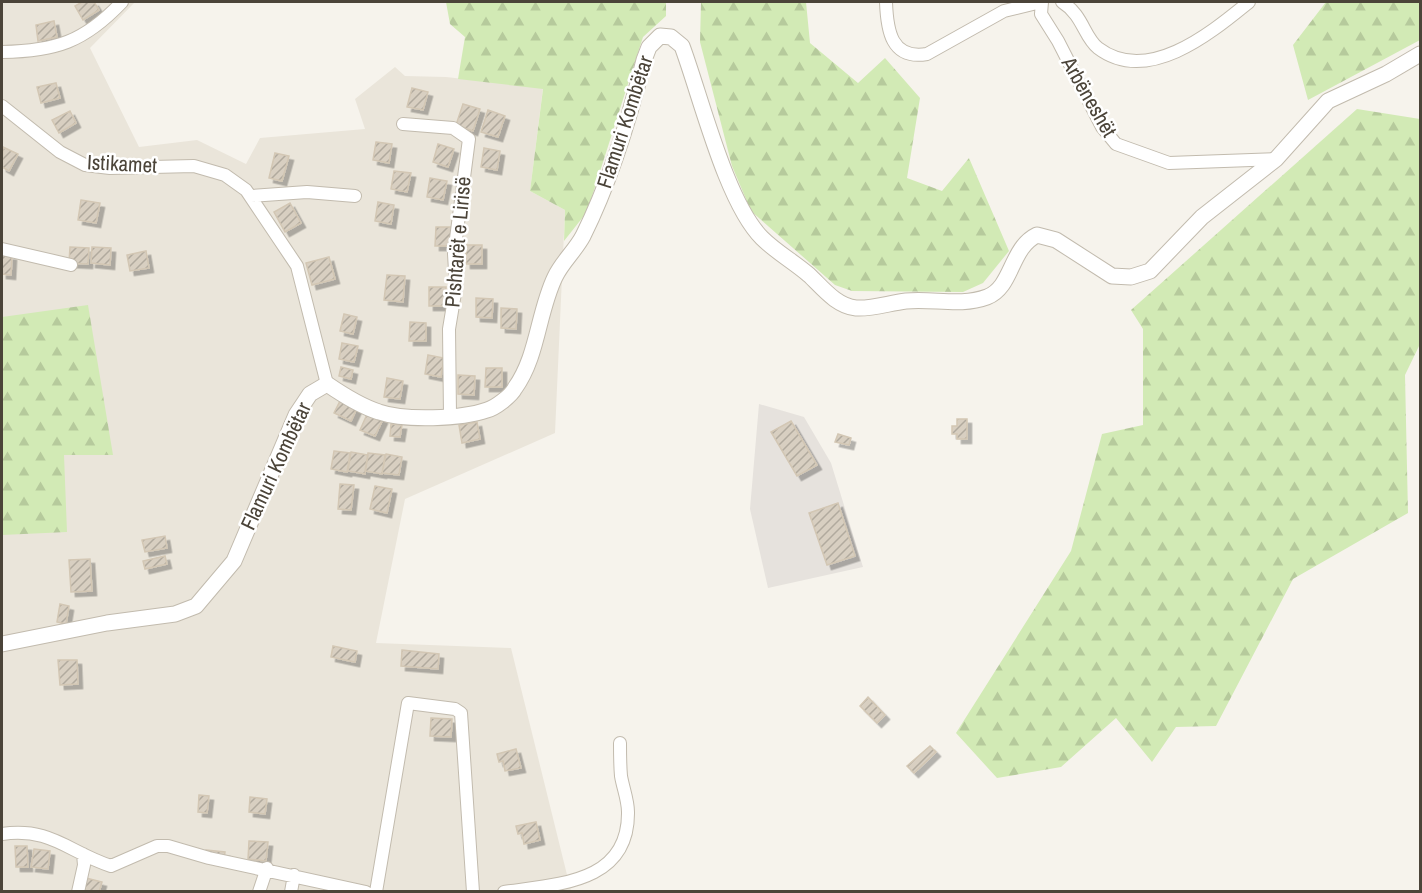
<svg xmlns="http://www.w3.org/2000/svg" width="1422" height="893" font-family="'Archivo Narrow',sans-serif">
<defs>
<pattern id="forest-firs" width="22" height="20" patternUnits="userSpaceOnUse" patternTransform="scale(1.5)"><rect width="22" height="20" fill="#d2eab5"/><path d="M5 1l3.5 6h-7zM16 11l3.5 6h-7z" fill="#b6ca9c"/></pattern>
<pattern id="building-hatch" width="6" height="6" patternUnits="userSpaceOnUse" patternTransform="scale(1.5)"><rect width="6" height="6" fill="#d8cfc1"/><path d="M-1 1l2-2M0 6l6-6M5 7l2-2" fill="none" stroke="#b1aa9e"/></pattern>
<filter id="shadow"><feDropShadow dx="4.5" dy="4.5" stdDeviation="0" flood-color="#0004"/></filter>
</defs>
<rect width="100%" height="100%" fill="#f6f3ec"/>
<path fill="#eae5da" d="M2,2H135L90,48L139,147L197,140L246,164L260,138L365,129L355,99L395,67L405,76L446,77L543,88L530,191L565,210L555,433L405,499L376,643L511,648L571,891L2,892Z"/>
<path fill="#e6e2dd" d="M759,404L804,417L831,463L863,567L768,588L750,509Z"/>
<path fill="url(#forest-firs)" d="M446,2H666V16L643,37L587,212L564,241L565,210L530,191L543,89L458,79L465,37L450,24Z
M701,2H806L810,43L858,83L885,58L920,98L907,178L942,191L969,158L1009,251L983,283L963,292L852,291L835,285L751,211L732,166L700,42Z
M1326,2H1420V40L1308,100L1293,45Z
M1357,109L1420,119V344L1405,375L1408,513L1293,579L1216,726L1176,727L1152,762L1116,718L1061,767L997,778L956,733L1071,551L1102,434L1143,425V329L1131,310Z
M88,305L113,455H64L67,532L2,535V317Z"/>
<path fill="url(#building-hatch)" stroke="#d3c7b4" stroke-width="1.5" filter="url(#shadow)" d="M82,2H94L99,10L83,20L75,6Z
M54,21L57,37L38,41L36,25Z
M56,83L60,98L41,103L37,87Z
M412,88L428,92L423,110L407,107Z
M463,104L480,109L473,131L456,125Z
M488,110L505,116L498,137L481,132Z
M70,111L76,123L59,133L52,120Z
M376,142L392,144L389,163L373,160Z
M438,144L454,149L448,167L433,162Z
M3,147L18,154L9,171L2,167Z
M484,148L500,151L497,170L481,167Z
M275,153L289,156L282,181L269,178Z
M394,171L411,173L407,192L391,189Z
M430,178L447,181L443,200L427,197Z
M81,200L100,203L96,223L78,220Z
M378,202L394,205L391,224L375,221Z
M290,203L301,223L285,232L274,212Z
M436,227H452V246H435Z
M466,245H482V264H466Z
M70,247L89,248L88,264L69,263Z
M92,247L111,248L110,265L91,263Z
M146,251L149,268L130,271L127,255Z
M2,255L12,256L11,275L2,274Z
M329,257L335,279L312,285L306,263Z
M387,275L405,276L403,302L384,300Z
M429,287H446L445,306H429Z
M476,298L493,299L492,318L476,317Z
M501,308L517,309L516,329L501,328Z
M344,314L357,317L353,334L340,331Z
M410,322L426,323V341H409Z
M342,343L358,346L354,362L339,359Z
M428,355L444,358L441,377L425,374Z
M341,367L353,370L351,379L339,376Z
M486,368H502V387H485Z
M458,375L475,376L474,395L458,394Z
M387,378L403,381L400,399L384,397Z
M341,399L358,406L351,421L334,413Z
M368,412L383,419L375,436L360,430Z
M957,419H967V439H957V434H952V426H957Z
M791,421L817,465L797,476L771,432Z
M477,422L480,439L462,443L459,425Z
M391,424L402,425L400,437L390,436Z
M838,434L851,438L849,445L835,442Z
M334,451L350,453L347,472L331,469Z
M351,452L368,455L365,474L348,471Z
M368,453L385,455L382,474L365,471Z
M386,454L402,457L399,475L382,473Z
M340,484L354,485L351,510L338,509Z
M375,486L392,489L387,513L370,509Z
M838,503L855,556L827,565L809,513Z
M165,536L167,548L145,552L142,540Z
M165,556L167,564L145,569L143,561Z
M90,559L92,591L71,592L69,560Z
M60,604L69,606L66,624L57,622Z
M333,646L357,651L355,662L331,657Z
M402,650L439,654L438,669L401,666Z
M58,660H77L78,684L60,685Z
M868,697L885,715L877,723L860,706Z
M431,718L452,719L451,737L430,736Z
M930,746L936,752L914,773L907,766Z
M516,749L521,768L505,771L503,761L499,762L497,754Z
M199,795L209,796L207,813L198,812Z
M250,797L267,799L265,814L249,812Z
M536,822L540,840L524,844L522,833L518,834L516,826Z
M249,841L268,842L266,861L248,859Z
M15,846H27L28,867H16Z
M34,849L50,851L48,869L31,867Z
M206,850L225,852L224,859L205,856Z
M86,878L102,882L99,892H82Z"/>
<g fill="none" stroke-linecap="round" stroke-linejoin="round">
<defs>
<path id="minor" d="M886,2C887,30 891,60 927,54L1004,11L1041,2
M1042,2L1041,14L1058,41L1102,127L1116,144L1169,163L1276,159
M1062,2C1083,15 1084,37 1098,48C1148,86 1212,32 1249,2
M2,52C56,51 84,42 122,2
M2,106L60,152L85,165L110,168L194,166L225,175L246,190L297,266L327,384
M403,124L453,128L469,139L454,254L456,287L449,329L450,415
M251,196L307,192L355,196
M2,249L71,265
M2,834C51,827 68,852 111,866L157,846H168L209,858L366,892
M78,892L84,865L83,854
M259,892L267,868
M291,892L294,875
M376,892L408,703L455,709L461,713L473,892
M504,892C558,884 629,883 628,812C628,800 623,788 621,776C620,765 620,754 620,743"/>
<path id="tertiary" d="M2,644L107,623L175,614L196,606L234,561L296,415L310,394L327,384C343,395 360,406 379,412C405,421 461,419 487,410C495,408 511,396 515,388C538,356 538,312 555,277C562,262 575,251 583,236C611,180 629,120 644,60L649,47L660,36L671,37L682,46C701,97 726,202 762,238C776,252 794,262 809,275C822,287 836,306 856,308C873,309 889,303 906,301C933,298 960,307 987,297C1013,287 1010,248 1037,235L1056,240L1112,276L1131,277L1150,271L1202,217L1276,159L1328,101L1386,74L1420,54"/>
</defs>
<use href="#minor" stroke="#c2bbae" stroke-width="14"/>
<use href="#tertiary" stroke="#c2bbae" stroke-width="17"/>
<use href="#minor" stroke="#fff" stroke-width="12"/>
<use href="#tertiary" stroke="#fff" stroke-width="15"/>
</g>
<g text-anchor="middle" stroke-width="5" stroke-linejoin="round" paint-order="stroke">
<g font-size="21" fill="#4b4439" stroke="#fff">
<text transform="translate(1089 97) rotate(60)" y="7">Arbëneshët</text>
<text transform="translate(625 122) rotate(-72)" y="7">Flamuri Kombëtar</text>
<text transform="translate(122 164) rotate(3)" y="7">Istikamet</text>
<text transform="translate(458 242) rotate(-85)" y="7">Pishtarët e Lirisë</text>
<text transform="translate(276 466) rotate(-65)" y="7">Flamuri Kombëtar</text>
</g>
</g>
<rect width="1422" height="893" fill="none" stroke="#4b4439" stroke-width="6"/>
</svg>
